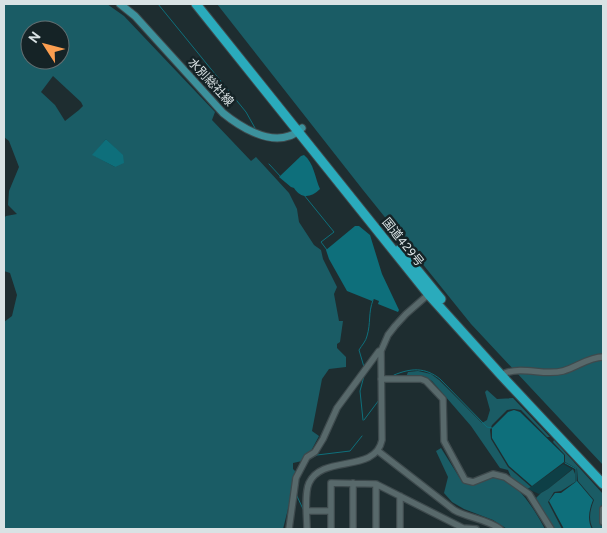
<svg xmlns="http://www.w3.org/2000/svg" width="607" height="533" font-family="Overpass,'Noto Sans JP',sans-serif">
<rect width="100%" height="100%" fill="#1e2d30"/>
<path fill="#0e3f46" d="M563,464L572,469L548,489L539,494L528,489Z"/>
<path fill="#1a5c65" fill-rule="evenodd" d="M4,4H107L124,16L215,112L212,120L251,161L256,157L289,193L297,209L299,222L314,245L321,250L323,259L337,287L334,294L339,321H343L340,342L337,344V348L346,357V367L329,369L322,379L312,431L319,436L311,451L302,461L293,463V469L297,473L283,529H4V322L12,316L17,295L10,273L4,271V218L6,216L17,214L8,205L9,191L19,167L9,141L4,137ZM30,30H60V60H30ZM53,76L81,102L83,106L79,110L65,121L55,105L41,92ZM106,139L115,148V167L93,155Z
M217,4H603V465L471,324L363,190Z
M418,371L431,374L439,380L482,423L487,420L490,410L485,392L487,390L497,399L513,398L550,437H547L521,410L514,409L507,410L492,425L490,430L491,439L508,467L531,487L527,489L511,477L508,470L500,468L471,426L432,381L425,377H406L408,372Z
M554,440L603,494C603,511 597,510 603,529H593C588,519 590,510 594,500L578,481L577,469L565,462V455L553,442Z
M441,448L461,480L469,485C475,482 481,479 487,478C514,472 535,511 545,529H507L493,520L464,509L452,502L444,493L448,477L436,451Z
M573,469L575,474V482L561,491L554,492L548,502L562,529H554L536,498L541,493L548,489Z"/>
<path fill="#0e6f7b" d="M106,139L123,155L124,163L115,167L92,155Z
M304,155C314,163 315,178 320,189C311,198 301,199 294,188L291,187L279,177L301,156Z
M355,226H359L370,235L382,274L399,310L398,312L378,304L379,301L374,299L372,301L347,291L329,259L326,250Z
M514,410L520,412L564,455V462L532,486L509,466L492,438V428L508,412Z
M577,481L593,500C589,510 587,520 592,529H564L549,501L555,493H561Z"/>
<g fill="none" stroke-linecap="round" stroke-linejoin="round">
<path stroke="#0e6f7b" stroke-width="1" d="M158,4L246,112L255,128
M269,164L281,177
M304,195L334,232L321,242L327,250
M364,367L359,350C362,345 366,341 367,336C371,323 368,313 373,300
M394,375C411,368 425,367 440,379L487,427L492,428
M363,420L360,391L364,376
M364,420L379,400
M565,463L576,469V482
M299,478L309,459L317,455L350,451L362,436
M296,494L303,509
M304,520V529"/>
<defs>
<path id="minor" d="M505,373C524,366 544,376 563,371C577,367 589,357 603,357
M381,379H421L426,381L443,399L444,441L465,480L473,482L493,474L505,477L529,494L551,529
M378,451L454,510C468,518 487,519 500,529
M353,483V529
M400,496V529
M603,509V522
M307,511H331
M289,529L296,478L307,457L315,452L323,439L337,408L379,351H381
M307,529C307,517 304,494 309,483C322,454 375,474 382,440L381,351L388,335L395,326L406,314L430,293
M331,529V483L376,484L463,528L476,529
M376,529V484"/>
<path id="major" d="M120,4L135,16L223,113C239,126 267,144 289,136C294,135 298,131 302,128"/>
<path id="highway" d="M196,4L429,295L501,375L603,484
M400,249L441,299"/>
</defs>
<use href="#minor" stroke="#3e4a4d" stroke-width="8"/>
<use href="#major" stroke="#3e4a4d" stroke-width="9"/>
<use href="#highway" stroke="#3e4a4d" stroke-width="11"/>
<use href="#minor" stroke="#58696b" stroke-width="5.5"/>
<use href="#major" stroke="#3c919c" stroke-width="7"/>
<use href="#highway" stroke="#2aabbc" stroke-width="9"/>
</g>
<g text-anchor="middle" stroke-width="5" stroke-linejoin="round" paint-order="stroke">
<g font-size="12" fill="#d9e2e4" stroke="#152326">
<text transform="translate(211 82) rotate(47)" y="4">水別総社線</text>
<text transform="translate(403 242) rotate(51)" y="4">国道429号</text>
</g>
</g>
<rect width="607" height="533" fill="none" stroke="#d9e2e4" stroke-width="10"/>
<g transform="translate(45 45) rotate(306)"><circle r="24" fill="#152326" stroke="#636f72"/>
<path d="M0-4L9 19L0 12L-9 19Z" fill="#fb9e50"/>
<text y="-8" font-size="14" font-weight="bold" text-anchor="middle" fill="#d9e2e4">N</text>
</g>
</svg>
